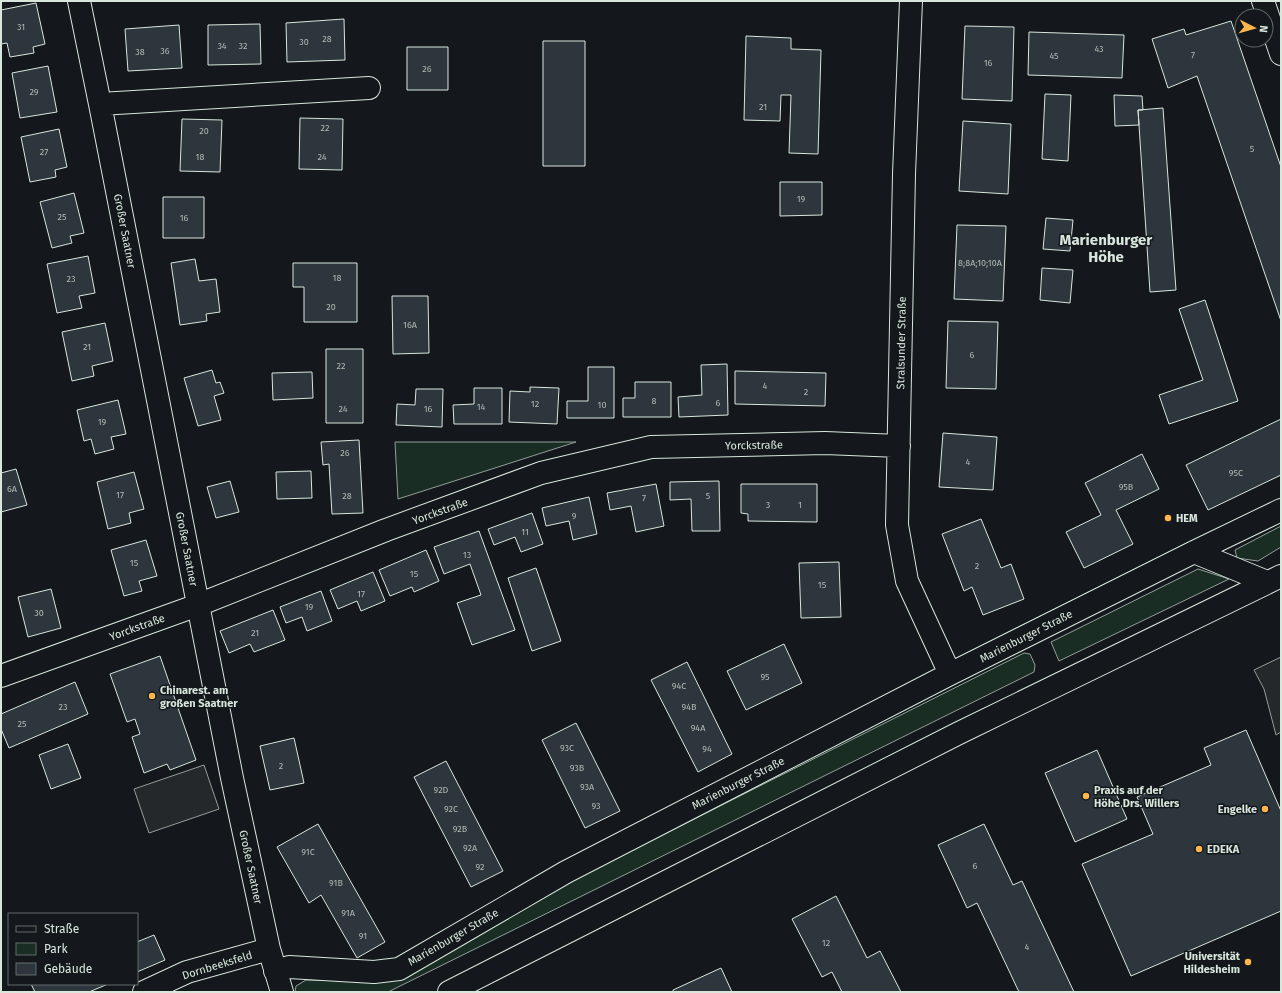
<svg xmlns="http://www.w3.org/2000/svg" width="1282" height="993" font-family="'Fira Sans',sans-serif">
<rect width="100%" height="100%" fill="#14181c"/>
<path fill="#1a2d24" stroke="#939e99" d="M395,442H576L398,499Z
M1281,526V547L1258,561L1237,558L1235,550Z
M1198,569L1229,579L1059,661L1051,642Z
M1024,653L1030,654L1035,665L1034,672L388,992H295L296,986L306,980L355,981L571,881Z"/>
<path fill="#24282b" stroke="#939e99" d="M1281,657V732L1276,735L1264,689L1254,670Z
M204,765L219,809L149,833L134,789Z"/>
<path fill="#2c363c" stroke="#d8e6dc" d="M36,3L45,44L33,47L34,53L10,57L7,43L1,44V10Z
M344,19L345,60L287,62L286,23Z
M1231,21L1281,167V321L1197,76L1168,88L1152,39L1184,29L1186,35Z
M260,24L261,64L208,65V25Z
M179,25L182,68L128,71L125,29Z
M965,26L1014,27L1012,101L962,99Z
M1029,32L1124,35L1122,78L1028,75Z
M746,36L791,38V49L821,50L818,154L789,153L791,95H781L780,121L744,120Z
M543,41H585V166H543Z
M407,47H448V90H407Z
M48,66L57,112L20,118L12,73Z
M1045,94L1071,95L1068,161L1042,159Z
M1114,95L1142,96L1143,110H1138L1139,125L1115,126Z
M1163,108L1176,290L1150,292L1138,110Z
M300,118L343,119L342,170L299,169Z
M182,119L222,120L220,172L180,171Z
M963,121L1011,124L1008,194L959,191Z
M59,129L67,167L55,170L56,177L30,182L21,137Z
M780,182H822V215L780,216Z
M74,193L84,233L70,236L72,243L52,248L40,202Z
M163,197H204V238H163Z
M1046,218L1073,220L1070,251L1043,249Z
M957,225L1006,226L1003,301L954,299Z
M88,256L95,293L79,296L82,308L57,313L47,264Z
M195,259L199,281L216,279L220,312L206,314L207,321L180,325L171,263Z
M293,263H357V322H304V287H293Z
M1042,268L1073,270L1070,303L1040,300Z
M392,296H428L429,353L393,354Z
M1205,300L1238,401L1169,424L1159,395L1203,380L1179,309Z
M948,321L998,322L996,389L946,388Z
M105,323L113,361L92,366L94,376L72,381L62,332Z
M326,349H363V423H326Z
M727,364L728,415L679,417L678,397L702,395L701,365Z
M588,367H614V418H567V401H588Z
M212,370L216,383L220,382L224,393L214,396L221,420L198,426L184,378Z
M735,371L826,373L825,406L735,404Z
M312,372L313,398L273,400L272,373Z
M635,382H671V417H623V398H635Z
M530,387L559,388L557,424L509,422L510,391L530,392Z
M474,388H502V424H454L453,405L474,404Z
M416,389H443L442,427L396,425L397,404L415,405Z
M118,400L126,434L111,437L114,449L95,454L91,439L84,441L77,410Z
M1281,419V475L1208,510L1186,465Z
M943,433L997,437L993,490L939,487Z
M359,440L363,513L332,514L329,464L323,465L321,442Z
M1142,454L1159,489L1116,510L1133,544L1084,568L1066,532L1101,515L1085,483Z
M16,469L27,505L1,512V473Z
M311,471L312,498L277,499L276,472Z
M134,472L144,509L129,513L131,523L108,529L97,482Z
M230,481L239,512L216,518L207,487Z
M719,481L720,531H692L691,499L670,500V482Z
M656,484L664,526L636,532L631,506L610,510L607,493Z
M741,484H817V522L748,521V514L741,513Z
M589,497L597,534L573,540L569,521L546,526L542,508Z
M532,513L543,544L521,552L515,537L494,545L488,529Z
M981,519L1001,568L1011,564L1024,599L983,615L972,587L964,591L942,534Z
M479,531L515,630L472,645L457,603L481,595L470,564L444,574L434,547Z
M146,540L157,576L139,581L142,591L124,596L111,550Z
M426,550L439,581L414,592L412,587L390,596L379,570Z
M839,562L841,617L801,618L799,563Z
M536,568L561,641L532,651L508,578Z
M373,572L385,601L361,611L357,601L338,609L330,590Z
M51,589L61,628L28,637L18,597Z
M321,591L332,621L307,631L302,617L286,623L280,607Z
M273,610L285,640L254,652L250,644L229,653L220,631Z
M784,644L802,683L746,710L727,671Z
M160,656L196,760L170,770L167,764L144,773L132,737L140,734L135,719L127,722L110,674Z
M687,662L732,754L698,772L651,680Z
M75,682L88,714L9,748L1,729V714Z
M576,723L620,811L585,828L542,740Z
M1246,730L1281,811V911L1131,976L1082,864L1153,834L1137,797L1211,765L1204,748Z
M294,738L304,783L270,790L260,746Z
M68,744L81,778L51,789L39,755Z
M1097,750L1127,819L1075,842L1045,773Z
M446,761L503,871L471,887L414,777Z
M318,824L385,942L357,958L321,895L309,903L277,847Z
M984,824L1013,885L1022,881L1074,992H1019L977,903L967,908L938,845Z
M836,896L867,958L880,951L901,992H842L832,972L822,977L792,919Z
M154,935L165,960L137,972V942Z
M721,968L732,992H673V990Z
M31,984H108L89,992H35Z"/>
<g fill="none" stroke-linecap="round" stroke-linejoin="round">
<defs>
<path id="street" d="M79,1L100,104L232,778L269,949L282,992
M911,1L904,174L897,525L907,581L950,674
M1263,1L1281,54
M100,104L369,88
M1194,552L1267,582
M1,676L198,605L386,530L541,473L651,447L825,443L899,446
M275,971L289,967L374,972L399,969L566,872L950,674L1194,552L1281,510
M144,992L187,972L269,949"/>
<path id="secondary" d="M449,992L959,733L1281,576"/>
</defs>
<use href="#street" stroke="#d8e6dc" stroke-width="24"/>
<use href="#secondary" stroke="#d8e6dc" stroke-width="24"/>
<use href="#street" stroke="#14181c" stroke-width="22"/>
<use href="#secondary" stroke="#14181c" stroke-width="22"/>
</g>
<g fill="#ffb74d" stroke="#14181c" stroke-width="1.5">
<circle cx="1168" cy="518" r="4"/>
<circle cx="152" cy="696" r="4"/>
<circle cx="1086" cy="796" r="4"/>
<circle cx="1265" cy="809" r="4"/>
<circle cx="1199" cy="849" r="4"/>
<circle cx="1248" cy="962" r="4"/>
</g>
<g text-anchor="middle" stroke-width="3" stroke-linejoin="round" paint-order="stroke">
<g font-size="9" fill="#adbab4">
<text x="21" y="30">31</text>
<text x="327" y="42">28</text>
<text x="304" y="45">30</text>
<text x="222" y="49">34</text>
<text x="243" y="49">32</text>
<text x="1099" y="52">43</text>
<text x="165" y="54">36</text>
<text x="140" y="55">38</text>
<text x="1193" y="58">7</text>
<text x="1054" y="59">45</text>
<text x="988" y="66">16</text>
<text x="427" y="72">26</text>
<text x="34" y="95">29</text>
<text x="763" y="110">21</text>
<text x="325" y="131">22</text>
<text x="204" y="134">20</text>
<text x="1252" y="152">5</text>
<text x="44" y="155">27</text>
<text x="200" y="160">18</text>
<text x="322" y="160">24</text>
<text x="801" y="202">19</text>
<text x="62" y="220">25</text>
<text x="184" y="221">16</text>
<text x="980" y="266">8;8A;10;10A</text>
<text x="337" y="281">18</text>
<text x="71" y="282">23</text>
<text x="331" y="310">20</text>
<text x="410" y="328">16A</text>
<text x="87" y="350">21</text>
<text x="972" y="358">6</text>
<text x="341" y="369">22</text>
<text x="765" y="389">4</text>
<text x="806" y="395">2</text>
<text x="654" y="404">8</text>
<text x="718" y="406">6</text>
<text x="535" y="407">12</text>
<text x="602" y="408">10</text>
<text x="481" y="410">14</text>
<text x="343" y="412">24</text>
<text x="428" y="412">16</text>
<text x="102" y="425">19</text>
<text x="345" y="456">26</text>
<text x="968" y="465">4</text>
<text x="1236" y="476">95C</text>
<text x="1126" y="490">95B</text>
<text x="12" y="492">6A</text>
<text x="120" y="498">17</text>
<text x="347" y="499">28</text>
<text x="708" y="499">5</text>
<text x="644" y="501">7</text>
<text x="768" y="508">3</text>
<text x="800" y="508">1</text>
<text x="574" y="519">9</text>
<text x="525" y="535">11</text>
<text x="467" y="558">13</text>
<text x="134" y="566">15</text>
<text x="977" y="569">2</text>
<text x="414" y="577">15</text>
<text x="822" y="588">15</text>
<text x="361" y="597">17</text>
<text x="309" y="610">19</text>
<text x="39" y="616">30</text>
<text x="255" y="636">21</text>
<text x="765" y="680">95</text>
<text x="679" y="689">94C</text>
<text x="63" y="710">23</text>
<text x="689" y="710">94B</text>
<text x="22" y="727">25</text>
<text x="698" y="731">94A</text>
<text x="567" y="751">93C</text>
<text x="707" y="752">94</text>
<text x="281" y="769">2</text>
<text x="577" y="771">93B</text>
<text x="587" y="790">93A</text>
<text x="441" y="793">92D</text>
<text x="596" y="809">93</text>
<text x="451" y="812">92C</text>
<text x="460" y="832">92B</text>
<text x="470" y="851">92A</text>
<text x="308" y="855">91C</text>
<text x="975" y="869">6</text>
<text x="480" y="870">92</text>
<text x="336" y="886">91B</text>
<text x="348" y="916">91A</text>
<text x="363" y="939">91</text>
<text x="826" y="946">12</text>
<text x="1027" y="950">4</text>
</g>
<g font-size="11" fill="#d8e6dc" stroke="#14181c">
<text transform="translate(125 231) rotate(79)" y="4">Großer Saatner</text>
<text transform="translate(901 343) rotate(-89)" y="4">Stralsunder Straße</text>
<text transform="translate(754 445) rotate(-1)" y="4">Yorckstraße</text>
<text transform="translate(440 511) rotate(-20)" y="4">Yorckstraße</text>
<text transform="translate(187 549) rotate(79)" y="4">Großer Saatner</text>
<text transform="translate(137 627) rotate(-20)" y="4">Yorckstraße</text>
<text transform="translate(1026 636) rotate(-27)" y="4">Marienburger Straße</text>
<text transform="translate(738 783) rotate(-27)" y="4">Marienburger Straße</text>
<text transform="translate(251 867) rotate(78)" y="4">Großer Saatner</text>
<text transform="translate(453 937) rotate(-30)" y="4">Marienburger Straße</text>
<text transform="translate(217 965) rotate(-17)" y="4">Dornbeeksfeld</text>
</g>
<g font-size="11" font-weight="bold" fill="#d8e6dc" stroke="#14181c" text-anchor="start">
<text x="1176" y="522">HEM</text>
<text x="160" y="694">Chinarest. am<tspan x="160" dy="13">großen Saatner</tspan></text>
<text x="1094" y="794">Praxis auf der<tspan x="1094" dy="13">Höhe Drs. Willers</tspan></text>
<text x="1257" y="813" text-anchor="end">Engelke</text>
<text x="1207" y="853">EDEKA</text>
<text x="1240" y="960" text-anchor="end">Universität<tspan x="1240" dy="13">Hildesheim</tspan></text>
</g>
<g font-size="15" font-weight="bold" fill="#d8e6dc" stroke="#14181c">
<text x="1106" y="245">Marienburger<tspan x="1106" dy="17">Höhe</tspan></text>
</g>
</g>
<rect width="1282" height="993" fill="none" stroke="#d8e6dc" stroke-width="4"/>
<rect x="8" y="913" width="130" height="72" fill="#14181c" stroke="#626a69"/>
<rect x="16" y="926" width="20" height="6" fill="#14181c" stroke="#626a69"/>
<text x="44" y="933" font-size="12" fill="#d8e6dc">Straße</text>
<rect x="16" y="943" width="20" height="12" fill="#1a2d24" stroke="#626a69"/>
<text x="44" y="953" font-size="12" fill="#d8e6dc">Park</text>
<rect x="16" y="963" width="20" height="12" fill="#2c363c" stroke="#626a69"/>
<text x="44" y="973" font-size="12" fill="#d8e6dc">Gebäude</text>
<g transform="translate(1254 28) rotate(96)"><circle r="19" fill="#14181c" stroke="#626a69"/>
<path d="M0-3L7 15L0 10L-7 15Z" fill="#ffb74d"/>
<text y="-6" font-size="11" font-weight="bold" text-anchor="middle" fill="#d8e6dc">N</text>
</g>
</svg>
